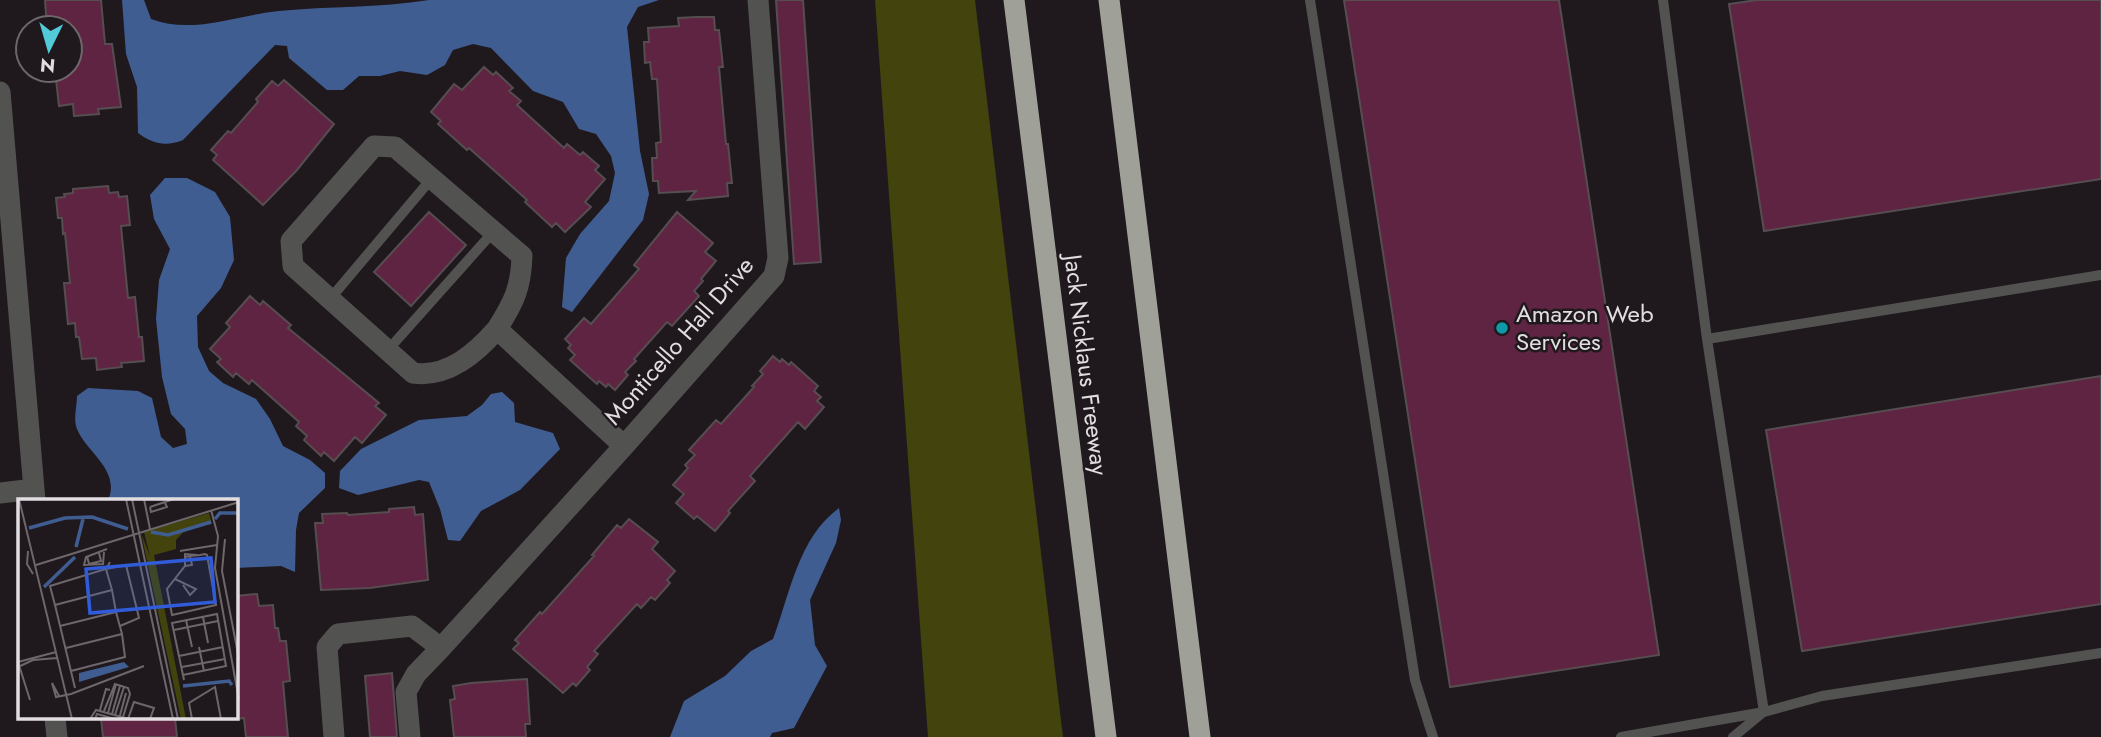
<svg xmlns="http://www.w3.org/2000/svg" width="2101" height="737" font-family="Jost,sans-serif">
<rect width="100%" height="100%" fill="#1f191e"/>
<path fill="#42430d" d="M875,0H975L1063,737H928Z"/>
<path fill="#405d92" d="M122,0H144L151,19C192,35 237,15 279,11C329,6 379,8 429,0H659L638,7L627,27L640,151L649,194L643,220L572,312L562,307L566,258L580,234L609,201L615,173L611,156L596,134L579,129L563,102L533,91L491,48L473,44L453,50L445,65L427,75L400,71L380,76H359L343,90H327L289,58L287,46L275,45L183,140C166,147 153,144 138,133L137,87L126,54Z
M165,178H187L215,192L230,217L234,260L221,288L197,316L198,347L209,371L223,383L256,399L270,419L283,446L310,460L325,473V488L299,513L296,530L295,572L281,566L236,568V501H108C121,470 87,453 77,429C73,419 77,406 77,396L88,388L138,391L152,398L161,437L173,448L187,444L185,429L171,414L162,377L156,319L159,280L170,249L154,219L150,195Z
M502,392L514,403L515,422L553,433L560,449L520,490L481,511L460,541L448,540L440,509L429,482L419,480L358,495L339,488L340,471L361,449L419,420L467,416L482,405L491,394Z
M839,508L841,520L836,543L810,600L815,645L827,666L794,728L772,733L770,737H670L684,701L725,676L751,651L773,639C790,594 798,538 839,508Z"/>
<path fill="#5e2441" stroke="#564d51" stroke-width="2" d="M45,0H101L105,44H112L121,107L98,109L99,114L74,116L73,104L59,106L55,70H70V28H47Z
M776,0H803L821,262L794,264Z
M1344,0H1559L1659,655L1450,687Z
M1757,0H2101V179L1764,231L1729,4Z
M697,17H714L715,30H719L723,67H719L726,144H728L732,183H727L728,196L688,200L696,191L659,193L658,181H653L652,158H657L656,143L661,142L657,79H652L650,62L645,63L644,42H649L648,28L679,26L678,18Z
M484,67L493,75L496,72L513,88L509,91L521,101L517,105L564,148L567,144L580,155L583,152L599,166L595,170L605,179L585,202L591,207L565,232L556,223L552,227L525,202L527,200L469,148L467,150L438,124L441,121L431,112L454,84L462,90Z
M284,80L334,124L297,170L263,205L213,160L217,155L211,150L228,131L231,133L258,102L256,99L272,81L278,86Z
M108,186L109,193L118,192L119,197L127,196L130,225L121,226L128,298L135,297L139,337H142L144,361L121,363L122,367L97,370L96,358L82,359L79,337H76L75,323L68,324L64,283H70L65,233L63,234L62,218H58L56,198L65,197L64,194L73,193V189Z
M429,212L466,245L411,306L374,272Z
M677,212L713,243L705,252L716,261L701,279L703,281L694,291L699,296L672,326L667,322L634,359L636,361L625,372L628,375L615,390L608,384L606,387L599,381L597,384L570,360L575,355L568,348L571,345L565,339L584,318L591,324L639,269L634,265Z
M250,296L260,305L263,301L291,325L288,328L379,403L375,406L386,415L362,443L355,437L334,461L324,452L321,456L304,440L307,436L296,426L299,422L252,380L249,384L236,373L233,377L217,362L221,359L210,349L230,327L226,323Z
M773,356L780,362L782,359L789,365L791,362L818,386L814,391L821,397L817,401L824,407L805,429L798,422L750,476L755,481L728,511L730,513L715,531L697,516L694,519L676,503L684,494L673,485L688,468L685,465L695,455L689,450L716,420L721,424L754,387L752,386L763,374L760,371Z
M2101,376V604L1802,651L1766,430Z
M414,507L415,515L423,514L428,580L370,588L321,590L315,523H323L322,514L347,513L348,515L389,512V509Z
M629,519L658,542L652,549L675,571L667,580L670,583L655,600L651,597L641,608L637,604L594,651L598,654L587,667L590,670L576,686L573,683L563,693L513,649L519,643L515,640L540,612L542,614L594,556L592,555L617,525L621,528Z
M257,594L259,606L273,605L275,628H278L280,641H286L290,681L283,682L288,737H246L244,718L236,719V596Z
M392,673L397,737H370L365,676Z
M527,679L530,724H525L526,737H454L450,700L455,699L453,686L471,683Z
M101,718H175L177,737H103Z"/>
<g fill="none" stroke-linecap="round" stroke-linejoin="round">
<path stroke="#525350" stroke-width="10" d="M1310,0L1415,680L1433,737
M1663,0L1707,339
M330,299L432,178
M388,350L494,231
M1764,712L1707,339L2101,275
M1621,737L1764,712L1822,696L2101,653
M1733,737L1761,714"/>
<path stroke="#525350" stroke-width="21" d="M0,92L35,501
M497,329C514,302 521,288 522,256L395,147L374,146L291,241L293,266L413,373C448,378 476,353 497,329L624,446
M0,493L34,489
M55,718L57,737
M334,737L327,647L338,634L412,626L441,648L624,446L774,276L778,258L758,0
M410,737L406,692L416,674L441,648"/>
<path stroke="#9fa199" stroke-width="21" d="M1014,0L1106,737
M1109,0L1200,737"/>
</g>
<circle fill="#0f9aa8" stroke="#1f191e" stroke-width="2.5" cx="1502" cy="328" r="7"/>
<g text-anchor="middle" stroke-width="5" stroke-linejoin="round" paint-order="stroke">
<g font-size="24" fill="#e1dde0" stroke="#1f191e" text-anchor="start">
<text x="1516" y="322">Amazon Web<tspan x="1516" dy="28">Services</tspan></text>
</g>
<g font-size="24" fill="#e1dde0" stroke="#1f191e">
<text transform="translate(679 341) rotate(-49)" y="8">Monticello Hall Drive</text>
<text transform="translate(1086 365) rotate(83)" y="8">Jack Nicklaus Freeway</text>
</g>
</g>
<g transform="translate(18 499)">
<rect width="220" height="220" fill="#1f191e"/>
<path d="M191,14L194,25L169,29L158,41V50L136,56L168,220H163L123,34L132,57L126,33Z" fill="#42430d"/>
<path d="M106,163L111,168L61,183V174Z" fill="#405d92"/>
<path fill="none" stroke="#405d92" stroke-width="3.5" d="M197,20L202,14H221M11,29L47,19L74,18L110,30M133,33L150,36L193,23M58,48L65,20M26,88L57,58M165,187L211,182L214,186"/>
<path fill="none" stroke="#6d676c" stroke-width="2" d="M1,0L54,220M108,0L155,220M114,0L160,220M126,0L132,30M132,8L133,13L149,8L147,4M132,8L156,0M193,11L200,37L197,69L221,201M207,40L204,72L221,160M10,52L9,65L15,75M162,52L199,46M86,53L85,65L66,66L68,58L89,50M69,57L71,65L83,62L81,54M168,58L172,57L182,56L187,55L189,56L198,106L154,116L149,90L167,67L174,66L172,57M92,63L88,70L32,87L37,106L94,91L88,70L108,66L121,119L102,127M18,66L221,3M167,67V55L179,56M157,80L178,90L172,96L165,86M37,106L57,189M185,118L190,144M168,121L174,148M42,127L98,113L94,91M156,131L200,122M181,148L186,172M48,149L104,135L98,113M161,157L205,148M0,163L12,201M0,163L38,153M0,168L15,161L39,159M164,168L207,160M53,172L107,158L104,135M165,176L208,167L199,115L154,124L166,181M41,197L34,184L38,198L53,195L126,167M82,211L88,190L92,191M86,212L97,185L110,189L112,195L105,218M90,214L98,185M94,215L102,187M97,216L106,188M72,220L78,211L111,220M77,220L79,215L97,220M101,220L108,194M110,220L116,203L136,209L132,220M174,220L171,204L197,188L203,220"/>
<path fill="#315cd9" fill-opacity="0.15" stroke="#315cd9" stroke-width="3.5" d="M193,59L197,103L72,114L68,70Z"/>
<rect width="220" height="220" fill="none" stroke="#e1dde0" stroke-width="3.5"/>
</g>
<g transform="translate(49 49) rotate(185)"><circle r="33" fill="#1f191e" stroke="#6d676c" stroke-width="2"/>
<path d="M0-5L12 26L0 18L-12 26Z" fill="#52cbd8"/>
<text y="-10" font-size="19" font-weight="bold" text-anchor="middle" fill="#e1dde0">N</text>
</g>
</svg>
